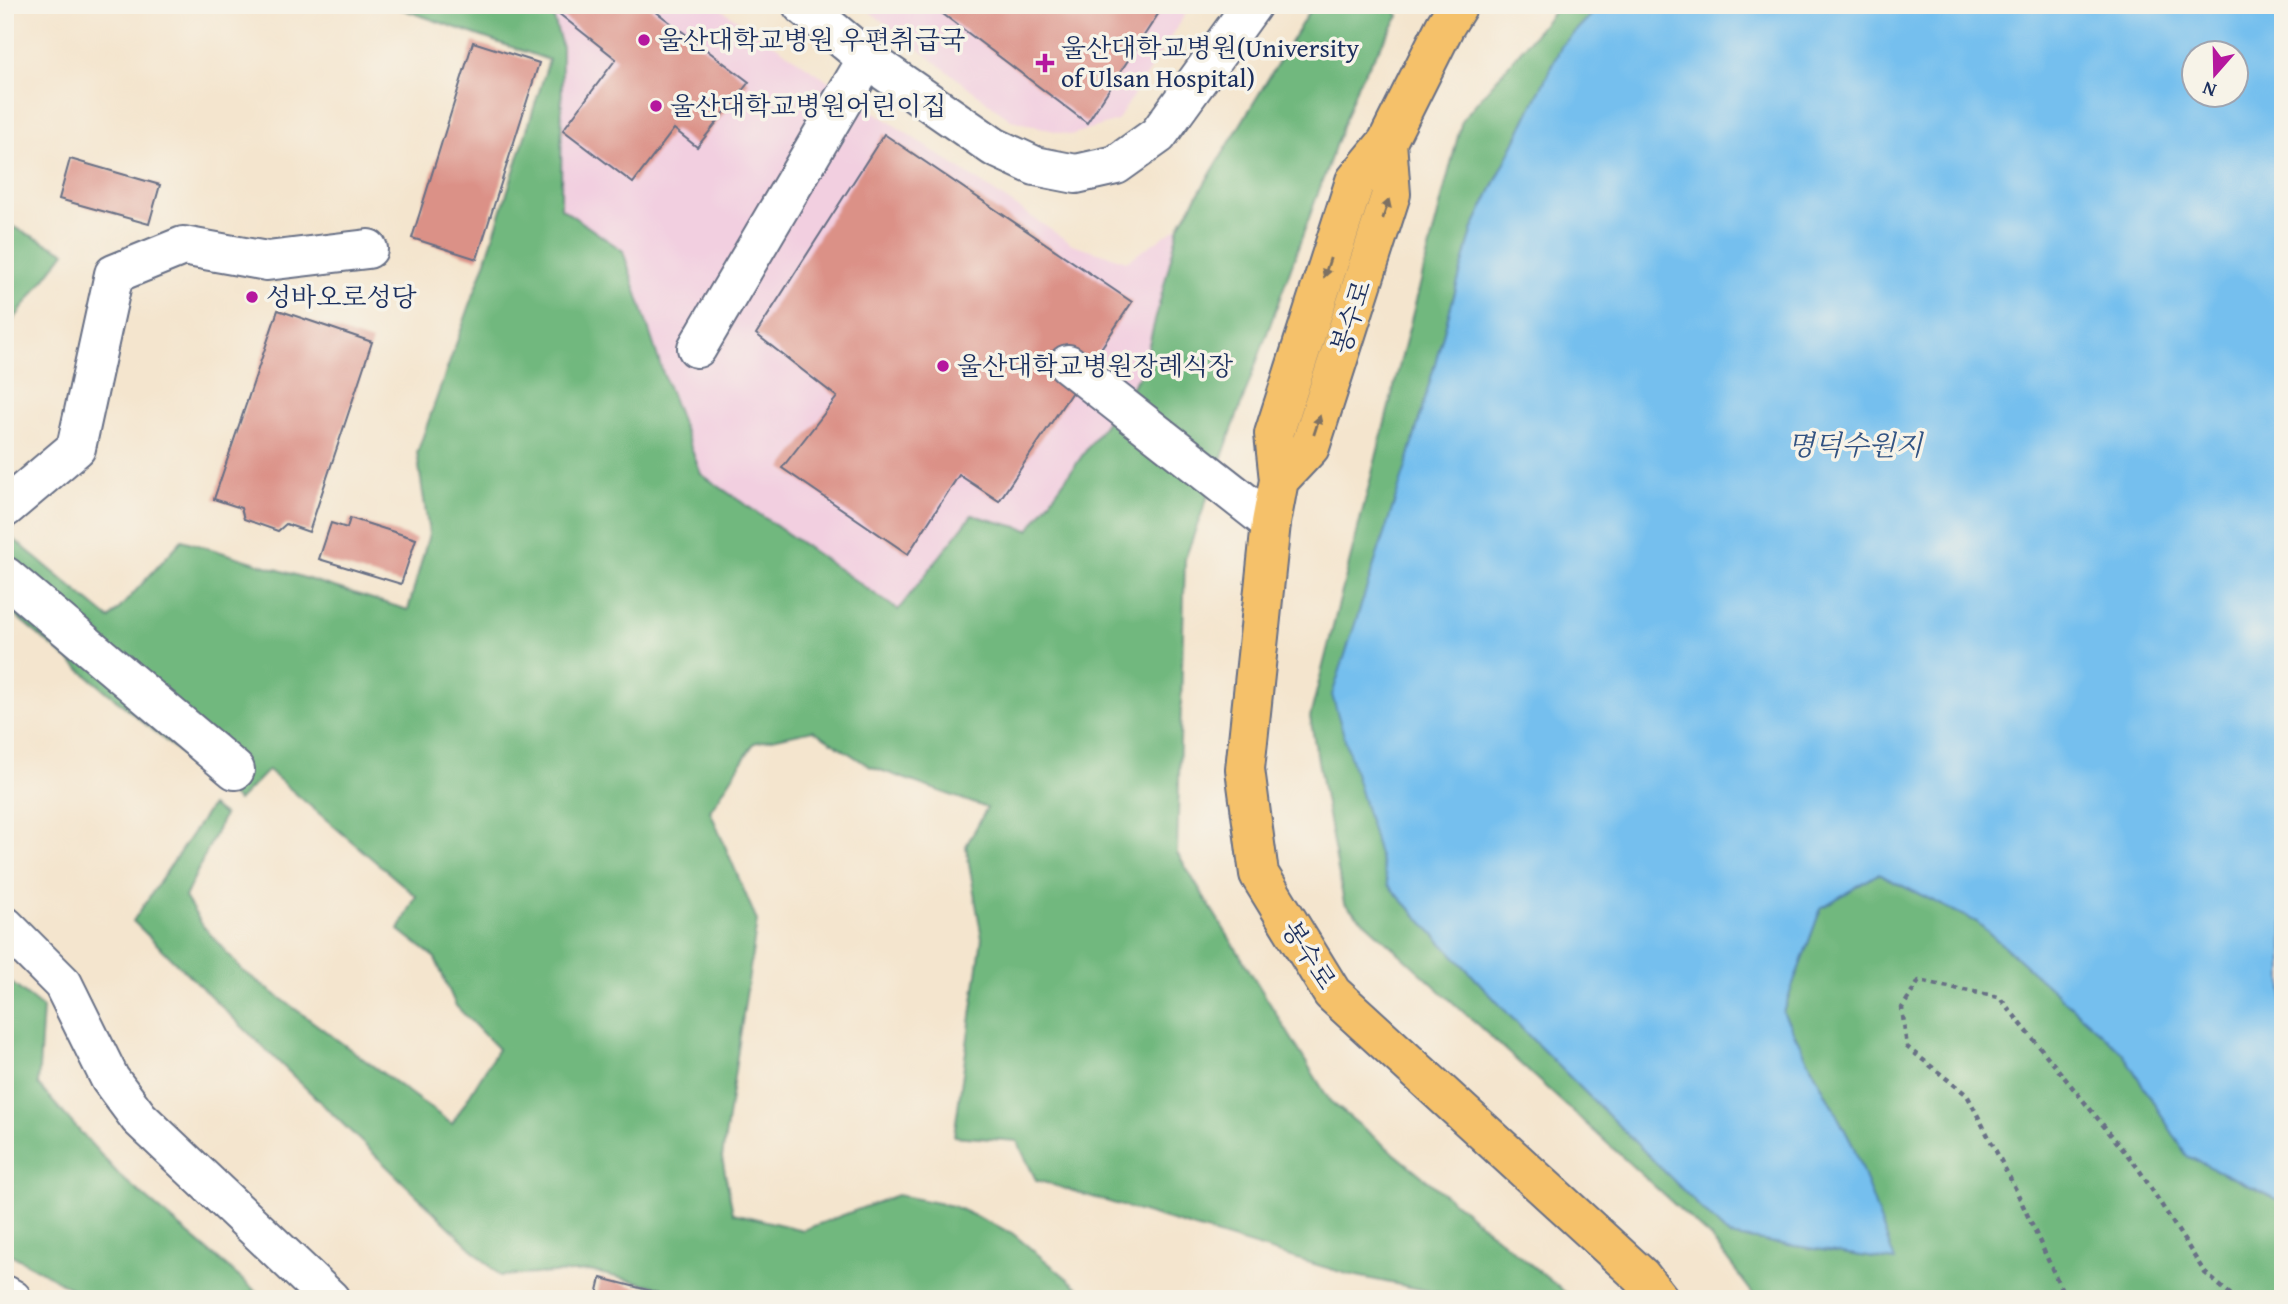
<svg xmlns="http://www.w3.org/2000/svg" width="2288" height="1304" font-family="'Gentium Book Plus','Noto Serif KR',serif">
<rect width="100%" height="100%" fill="#f7f3e8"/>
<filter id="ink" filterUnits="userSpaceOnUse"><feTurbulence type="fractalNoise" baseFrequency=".0143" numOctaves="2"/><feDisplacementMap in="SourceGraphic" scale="14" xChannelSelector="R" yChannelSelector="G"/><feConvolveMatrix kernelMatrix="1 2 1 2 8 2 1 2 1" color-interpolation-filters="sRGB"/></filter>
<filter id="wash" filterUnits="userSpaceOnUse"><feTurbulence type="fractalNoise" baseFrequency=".00686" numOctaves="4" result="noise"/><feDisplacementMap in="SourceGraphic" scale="28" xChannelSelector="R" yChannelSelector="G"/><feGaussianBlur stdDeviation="1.57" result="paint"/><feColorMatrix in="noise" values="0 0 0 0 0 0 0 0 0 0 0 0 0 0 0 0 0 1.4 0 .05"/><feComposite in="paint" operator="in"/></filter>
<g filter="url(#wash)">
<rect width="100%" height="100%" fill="#f4e5ce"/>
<path fill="#f2cfe0" d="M550,5H715L1072,244L1127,261L1179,226L1142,372L1029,530L972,515L898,611L701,474L663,373L623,251L561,208L562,47Z
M861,5H1191L1117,121L1070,135L1011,120Z"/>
<path fill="#71b87e" stroke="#46746e" stroke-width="2" d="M390,5H550L562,47L561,208L623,251L663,373L701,474L898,610L972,515L1029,530L1142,372L1179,226L1313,5H1391L1399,16L1358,83L1185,559L1177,853L1330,1101L1573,1299H1469L1347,1274L1036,1180L1017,1141L954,1136L982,938L966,846L987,808L869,766L813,730L754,743L710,811L757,921L722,1158L733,1213L803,1230L897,1195L953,1206L1012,1233L1092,1299H711L590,1271L500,1276L133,921L211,806L224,815L185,897L203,926L242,970L452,1124L498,1049L456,1006L435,958L399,930L416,896L268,770L238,801L5,607V532L110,619L182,540L408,610L429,534L417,453L485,263L549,60Z
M1559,5H1601L1562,45L1473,228L1408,460L1388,885L1529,1036L1729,1236L1894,1261L1853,1146L1783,1012L1821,908L1878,874L1977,922L2122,1052L2187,1156L2283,1202V1299H1757L1710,1237L1344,903L1310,717L1462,120Z
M5,223L65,252L5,331Z
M5,978L43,1008L38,1085L120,1176L265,1299H90L5,1251Z"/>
<path fill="#75bfee" stroke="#4877a6" stroke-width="2" fill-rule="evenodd" d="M1601,5H2283V1202L2187,1156L2122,1052L1977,922L1878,874L1821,908L1783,1012L1853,1146L1895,1261L1729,1236L1529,1036L1388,885L1332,695L1408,460L1473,228L1562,45ZM2194,52H2236V94H2194Z"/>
<g id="blocks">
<path fill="#db9187" d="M548,5H647L749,82L697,147L674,129L633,183L563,130L616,59Z
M931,5H1164L1087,123Z
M473,42L539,63L477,259L412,238Z
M884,134L1132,302L999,501L959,475L908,554L782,468L837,397L756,334Z
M70,159L160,185L149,224L59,199Z
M278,310L372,342L309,532L286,524L278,531L244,519L241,508L214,499Z
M350,518L416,539L401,584L319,559L331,523L347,528Z
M601,1278L679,1298V1299H596Z"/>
</g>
</g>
<g filter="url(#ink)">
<use href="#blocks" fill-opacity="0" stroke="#676f85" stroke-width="2"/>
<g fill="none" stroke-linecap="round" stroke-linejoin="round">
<defs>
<path id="minor" d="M802,5L867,59L994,147L1035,166L1076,174L1116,165L1158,135L1252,5
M697,348L867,59
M1068,364L1271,523
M5,508L76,448L114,274L183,246L267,261L368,249
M5,576L235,770
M5,926L63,984L110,1079L139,1118L330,1299
M5,1295L12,1299"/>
<path id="major" d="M1458,5L1445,26L1387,142L1355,181L1274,434L1279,480L1271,523L1245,769L1259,874L1332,993L1641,1276L1659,1299
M1279,480L1310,447L1391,194L1387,142"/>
</defs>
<use href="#minor" stroke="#676f85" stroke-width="42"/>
<use href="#major" stroke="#676f85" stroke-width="42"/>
<path stroke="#676f85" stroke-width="4.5" stroke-dasharray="5 5" stroke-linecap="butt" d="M2066,1299L2015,1188L1967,1095L1907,1047L1902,1008L1919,981L1999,997L2138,1168L2205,1273L2236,1299"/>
<use href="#minor" stroke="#fff" stroke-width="38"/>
<use href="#major" stroke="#f5c16b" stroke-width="38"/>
</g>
<defs><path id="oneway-solid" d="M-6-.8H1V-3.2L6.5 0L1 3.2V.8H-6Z" transform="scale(1.75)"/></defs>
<g fill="#7d7164">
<use href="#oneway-solid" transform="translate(1386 209) rotate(-72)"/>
<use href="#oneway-solid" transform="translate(1327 268) rotate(108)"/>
<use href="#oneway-solid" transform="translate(1317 425) rotate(-72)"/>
</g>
</g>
<g fill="#b5179e" stroke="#f7f3e8" stroke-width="2.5">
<circle cx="644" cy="40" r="7"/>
<path d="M1041.5 52.5h7v7h7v7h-7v7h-7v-7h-7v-7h7z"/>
<circle cx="656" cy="106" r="7"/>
<circle cx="252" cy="297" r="7"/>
<circle cx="943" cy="366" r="7"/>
</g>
<g text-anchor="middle" stroke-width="7" stroke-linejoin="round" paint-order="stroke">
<g font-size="26" fill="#1b2f5e" stroke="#f7f3e8" text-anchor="start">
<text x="658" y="49">울산대학교병원 우편취급국</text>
<text x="1061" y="57">울산대학교병원(University<tspan x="1061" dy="30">of Ulsan Hospital)</tspan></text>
<text x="670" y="115">울산대학교병원어린이집</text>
<text x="266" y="306">성바오로성당</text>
<text x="957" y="375">울산대학교병원장례식장</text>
</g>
<g font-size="26" fill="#1b2f5e" stroke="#f7f3e8">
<text transform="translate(1351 317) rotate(-72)" y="9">봉수로</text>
<text transform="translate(1309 955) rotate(57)" y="9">봉수로</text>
</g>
<g font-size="28" font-style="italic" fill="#325382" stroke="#f7f3e8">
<text x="1855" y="455">명덕수원지</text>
</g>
</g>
<rect width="2288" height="1304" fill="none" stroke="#f7f3e8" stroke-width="28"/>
<g transform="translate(2215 74) rotate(200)"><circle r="33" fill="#f7f3e8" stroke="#9fa5b1" stroke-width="2"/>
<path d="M0-5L12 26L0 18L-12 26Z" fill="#b5179e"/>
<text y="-10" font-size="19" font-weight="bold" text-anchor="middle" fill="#1b2f5e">N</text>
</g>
</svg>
